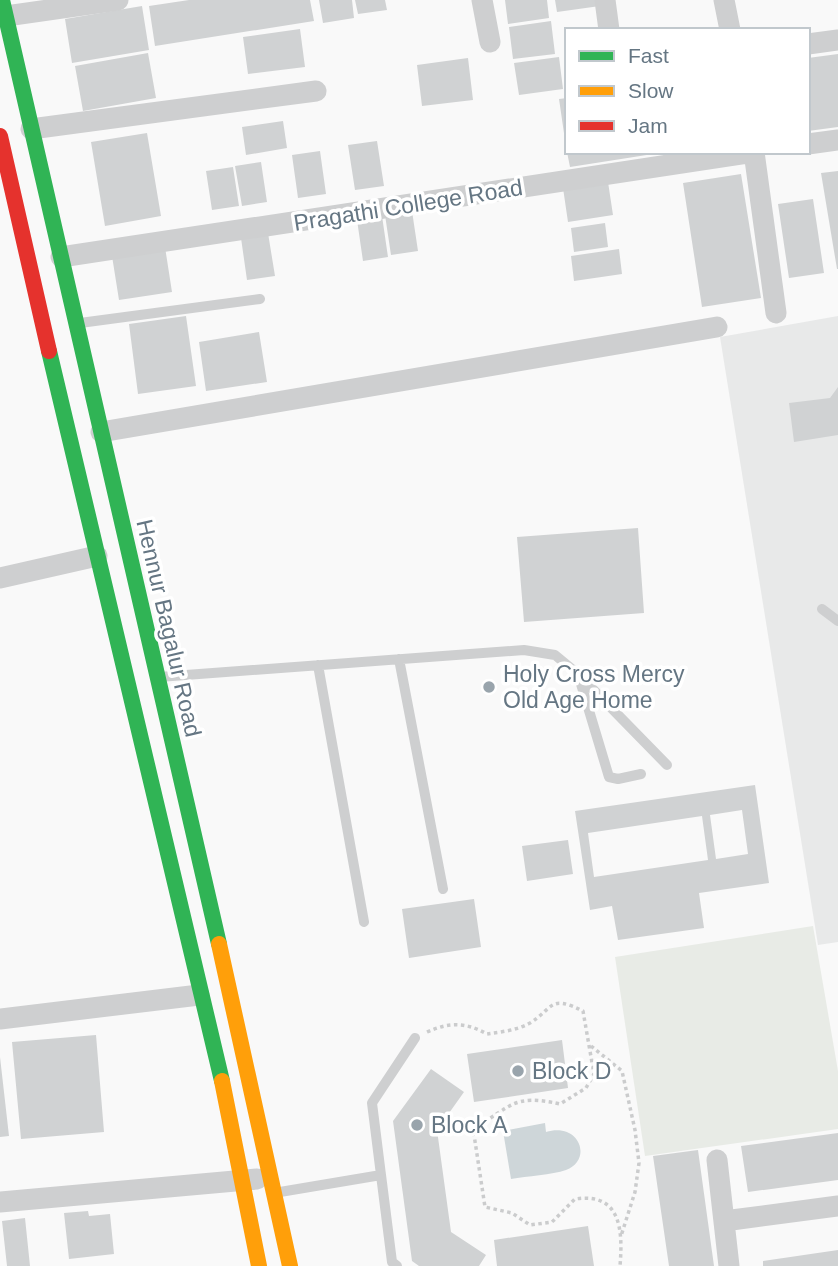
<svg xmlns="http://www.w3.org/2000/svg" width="838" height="1266" font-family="Helvetica,sans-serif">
<rect width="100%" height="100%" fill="#f9f9f9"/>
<path fill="#e8e9e9" d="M838,316V942L818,945L720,337Z"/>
<path fill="#e8ebe6" d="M813,926L838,1071V1129L645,1156L615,957Z"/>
<path fill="#ced6d9" d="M545,1123L546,1132C580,1122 593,1160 566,1170C552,1175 527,1176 511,1179L503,1131Z"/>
<path fill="#d0d2d3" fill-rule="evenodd" d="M189,0H310L314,21L155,46L149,6Z
M319,0H352L354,18L323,23Z
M355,0H385L387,10L358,14Z
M505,0H547L549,18L508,24Z
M555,0H599L600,6L557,12Z
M142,6L149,50L72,63L65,19Z
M551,21L555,54L513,59L509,27Z
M300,29L305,67L248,74L243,37Z
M148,53L156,98L83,111L75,66Z
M838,54V127L808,131V58Z
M559,57L563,89L519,95L514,63Z
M468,58L473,100L422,106L417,65Z
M567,98V140H565L559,99Z
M283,121L287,148L246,155L242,127Z
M147,133L161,216L105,226L91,142Z
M377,141L384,186L355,190L348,145Z
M320,151L326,194L298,198L292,155Z
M567,152H653V154L570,167Z
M261,162L267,202L242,206L235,166Z
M233,167L239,206L212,210L206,171Z
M838,171V269H837L821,173Z
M741,174L761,298L702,307L683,183Z
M608,182L613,215L568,222L563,188Z
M813,199L824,273L789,278L778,204Z
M412,211L418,251L391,255L385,215Z
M382,216L388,257L363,261L357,220Z
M605,223L608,247L574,252L571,228Z
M268,233L275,276L247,280L241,238Z
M165,247L172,292L119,300L112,256Z
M619,249L622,274L574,281L571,256Z
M186,316L196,386L138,394L129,324Z
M259,332L267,382L206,391L199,342Z
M838,387V435L794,442L789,403L830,398Z
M638,528L644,613L524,622L517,537Z
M755,785L769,883L699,893L704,928L618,940L612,906L590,910L575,811ZM742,810L748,854L716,859L710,815ZM702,816L708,860L594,877L588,833Z
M568,840L573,874L527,881L522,846Z
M474,899L481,947L409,958L402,909Z
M96,1035L104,1132L21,1139L12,1042Z
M562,1040L568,1088L474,1102L467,1054Z
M0,1057L9,1136L0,1137Z
M431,1069L464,1092L437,1130L451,1232L486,1255L479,1266H419L412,1261L393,1121Z
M838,1133V1180L748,1192L741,1146Z
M698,1150L714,1266H669L653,1156Z
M88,1211L89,1216L110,1214L114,1254L69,1259L64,1213Z
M25,1218L30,1266H7L2,1221Z
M588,1226L594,1266H497L494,1240Z
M838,1250V1266H763V1261Z"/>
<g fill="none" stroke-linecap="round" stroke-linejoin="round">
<path stroke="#cbcccd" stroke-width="3.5" stroke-dasharray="3.5 3.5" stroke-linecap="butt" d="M427,1032C449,1022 466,1022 487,1034C501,1032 518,1030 530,1023C554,1008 549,994 583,1011L594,1074L586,1088L560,1104C511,1093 512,1108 473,1128L485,1207L512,1213L530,1225L552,1222L575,1199C621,1192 623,1230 620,1266
M591,1046L622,1071L635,1130L639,1163L635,1192L621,1236"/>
<path stroke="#cecfd0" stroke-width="10" d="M80,323L260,299
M822,609L838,621
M399,659L443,889
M318,665L364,922
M159,677L524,650L555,655L578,674L609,777L618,779L641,774
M581,677L667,765
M381,1175L392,1262L397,1266
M280,1192L381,1175L372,1103L415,1038"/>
<path stroke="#cecfd0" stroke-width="21" d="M482,0L490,42
M605,0L609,30
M724,0L730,30
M6,16L118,0
M808,44L838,40
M31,129L316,91
M808,144L838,140
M754,152L776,313
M61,257L754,152
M101,432L717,327
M0,578L97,556
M0,1019L199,995
M717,1160L729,1266
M0,1202L257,1179
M724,1221L838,1206"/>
<path stroke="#30b455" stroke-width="16" d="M2,0L219,944
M49,351L222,1081"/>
<path stroke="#ff9f0a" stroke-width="16" d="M219,944L290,1266
M222,1081L259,1266"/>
<path stroke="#e5322d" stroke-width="16" d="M0,136L49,351"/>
</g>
<g fill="#99a4ac" stroke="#fff" stroke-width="2.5">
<circle cx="489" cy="687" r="7"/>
<circle cx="518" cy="1071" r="7"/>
<circle cx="417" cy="1125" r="7"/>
</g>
<g text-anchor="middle" stroke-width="7" stroke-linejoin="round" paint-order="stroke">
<g font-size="23" fill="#657683" stroke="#fff">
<text transform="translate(408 205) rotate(-9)" y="8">Pragathi College Road</text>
<text transform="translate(169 628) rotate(77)" y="8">Hennur Bagalur Road</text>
</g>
<g font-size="23" fill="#657683" stroke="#fff" text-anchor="start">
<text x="503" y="682">Holy Cross Mercy<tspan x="503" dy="26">Old Age Home</tspan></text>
<text x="532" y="1079">Block D</text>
<text x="431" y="1133">Block A</text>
</g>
</g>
<rect x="565" y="28" width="245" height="126" fill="#ffffff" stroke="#c1c8cd" stroke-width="2"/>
<rect x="579" y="51" width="35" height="10" fill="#30b455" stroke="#c1c8cd" stroke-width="2"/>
<text x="628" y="63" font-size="21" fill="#657683">Fast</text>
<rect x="579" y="86" width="35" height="10" fill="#ff9f0a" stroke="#c1c8cd" stroke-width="2"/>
<text x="628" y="98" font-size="21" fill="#657683">Slow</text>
<rect x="579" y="121" width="35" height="10" fill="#e5322d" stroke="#c1c8cd" stroke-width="2"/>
<text x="628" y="133" font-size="21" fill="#657683">Jam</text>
</svg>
